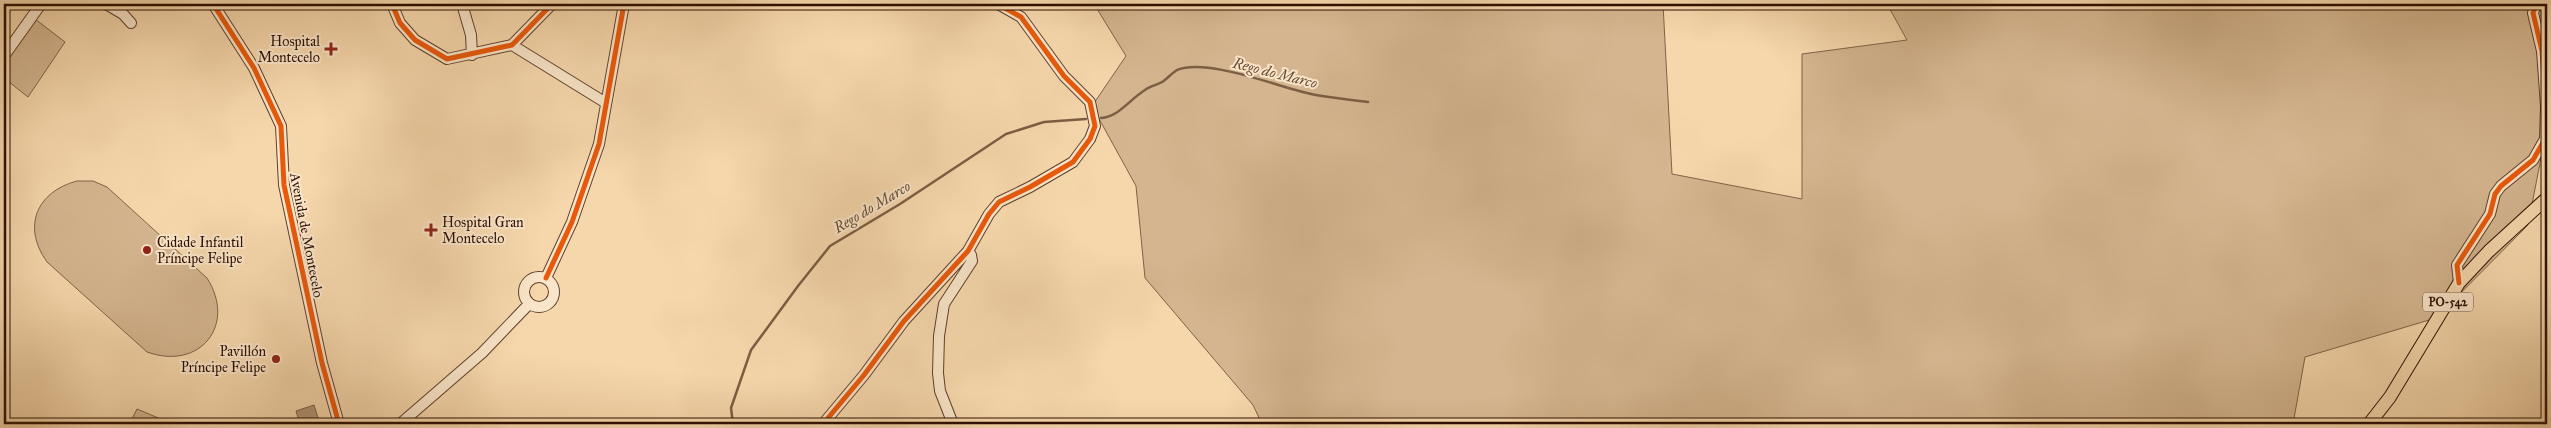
<svg xmlns="http://www.w3.org/2000/svg" width="2551" height="428" font-family="'IM FELL Great Primer',serif">
<rect width="100%" height="100%" fill="#f6d7ac"/>
<filter id="stains"><feTurbulence type="fractalNoise" baseFrequency=".004" numOctaves="4"/><feColorMatrix values="0 0 0 0 .2 0 0 0 0 .09 0 0 0 0 .02 0 0 0 .5 -.17"/></filter>
<radialGradient id="worn" r=".72"><stop offset=".6" stop-color="#630" stop-opacity="0"/><stop offset="1" stop-color="#630" stop-opacity=".3"/></radialGradient>
<path fill="#d4b58f" stroke="#806248" d="M1094,4H1663L1672,174L1802,199V54L1907,40L1887,4H2547V127L2528,225L2436,318L2305,357L2293,424H1262L1253,405L1145,278L1136,186L1092,106L1126,56Z
M35,19L65,42L28,97L4,78V64Z
M77,181H93L107,187L207,278C237,325 200,371 147,352L47,262C22,227 36,192 77,181Z
M137,409L163,420L161,424H139L131,421Z"/>
<path fill="#b19372" stroke="#7c5e44" d="M314,405L320,424H300L296,411Z"/>
<g fill="none" stroke-linecap="round" stroke-linejoin="round">
<path stroke="#7c5e44" stroke-width="2.5" d="M1101,118C1119,117 1130,99 1145,90C1150,86 1157,85 1162,82C1167,79 1172,73 1177,70C1207,58 1276,86 1307,93C1327,98 1348,99 1368,102
M733,424L731,408L751,350L798,286L830,246L900,204L1006,134L1044,122L1086,119"/>
<defs>
<path id="minor" d="M106,4L123,14L131,23
M213,4L254,68L281,126L284,185L322,363L339,424
M392,4L400,23L415,40L447,59L512,45L552,4
M462,4L471,35L472,55
M512,45L606,103
M4,56L41,4
M524 292a15 15 0 1 1 30 0a15 15 0 1 1-30 0Z
M546,278L572,222L599,144L624,4
M2459,283L2457,265L2490,214L2495,194L2501,186L2533,160L2545,139L2546,106L2542,51L2533,13L2536,4
M400,424L482,353L529,304
M823,424L864,375L904,321L968,251L989,214L999,202L1030,187L1073,162L1090,139L1095,126L1090,102L1064,76L1021,17L998,4
M953,424L940,391L938,373L939,336L944,304L972,261L971,255L968,251"/>
<path id="major" d="M2369,424L2390,397L2459,283L2489,251L2547,198"/>
</defs>
<use href="#minor" stroke="#5e402b" stroke-width="12"/>
<use href="#major" stroke="#2c0e00" stroke-width="14"/>
<use href="#minor" stroke="#f9e5c9" stroke-width="10"/>
<use href="#major" stroke="#f6d7ac" stroke-width="12"/>
<defs>
<path id="cycleway" d="M213,4L254,68L281,126L284,185L322,363L339,424
M392,4L400,23L415,40L447,59L512,45L552,4
M546,278L572,222L599,144L624,4
M2459,283L2457,265L2490,214L2495,194L2501,186L2533,160L2545,139L2546,106L2542,51L2533,13L2536,4
M823,424L864,375L904,321L968,251L989,214L999,202L1030,187L1073,162L1090,139L1095,126L1090,102L1064,76L1021,17L998,4"/>
</defs>
<use href="#cycleway" stroke="#f9e5c9" stroke-width="8"/>
<use href="#cycleway" stroke="#e8590c" stroke-width="5"/>
</g>
<g fill="#8f2418" stroke="#f9e5c9" stroke-width="2">
<path d="M328.5 41.5h5v5h5v5h-5v5h-5v-5h-5v-5h5z"/>
<path d="M428.5 222.5h5v5h5v5h-5v5h-5v-5h-5v-5h5z"/>
<circle cx="147" cy="250" r="5"/>
<circle cx="276" cy="359" r="5"/>
</g>
<g text-anchor="middle" stroke-width="4" stroke-linejoin="round" paint-order="stroke">
<rect fill="#f9e5c9" stroke="#6a4e3c" stroke-width="1" x="2423" y="292.5" width="50" height="19" rx="4"/>
<g font-size="12" font-weight="bold" fill="#2c0e00">
<text x="2448" y="306">PO-542</text>
</g>
<g font-size="14" fill="#2c0e00" stroke="#f9e5c9" text-anchor="end">
<text x="320" y="46">Hospital<tspan x="320" dy="16">Montecelo</tspan></text>
<text x="442" y="227" text-anchor="start">Hospital Gran<tspan x="442" dy="16">Montecelo</tspan></text>
<text x="157" y="247" text-anchor="start">Cidade Infantil<tspan x="157" dy="16">Príncipe Felipe</tspan></text>
<text x="266" y="356">Pavillón<tspan x="266" dy="16">Príncipe Felipe</tspan></text>
</g>
<g font-size="14" fill="#2c0e00" stroke="#f9e5c9">
<text transform="translate(307 235) rotate(79)" y="5">Avenida de Montecelo</text>
</g>
<g font-size="15" font-style="italic" fill="#684a33" stroke="#f9e5c9">
<text transform="translate(1275 73) rotate(14)" y="5">Rego do Marco</text>
<text transform="translate(872 207) rotate(-31)" y="5">Rego do Marco</text>
</g>
</g>
<rect width="2551" height="428" fill="none" stroke="#f6d7ac" stroke-width="20"/>
<rect x="5" y="5" width="2541" height="418" fill="none" stroke="#2c0e00" stroke-width="2.5"/>
<rect x="10" y="10" width="2531" height="408" fill="none" stroke="#2c0e00"/>
<rect width="100%" height="100%" filter="url(#stains)"/>
<rect width="100%" height="100%" fill="url(#worn)"/>
</svg>
